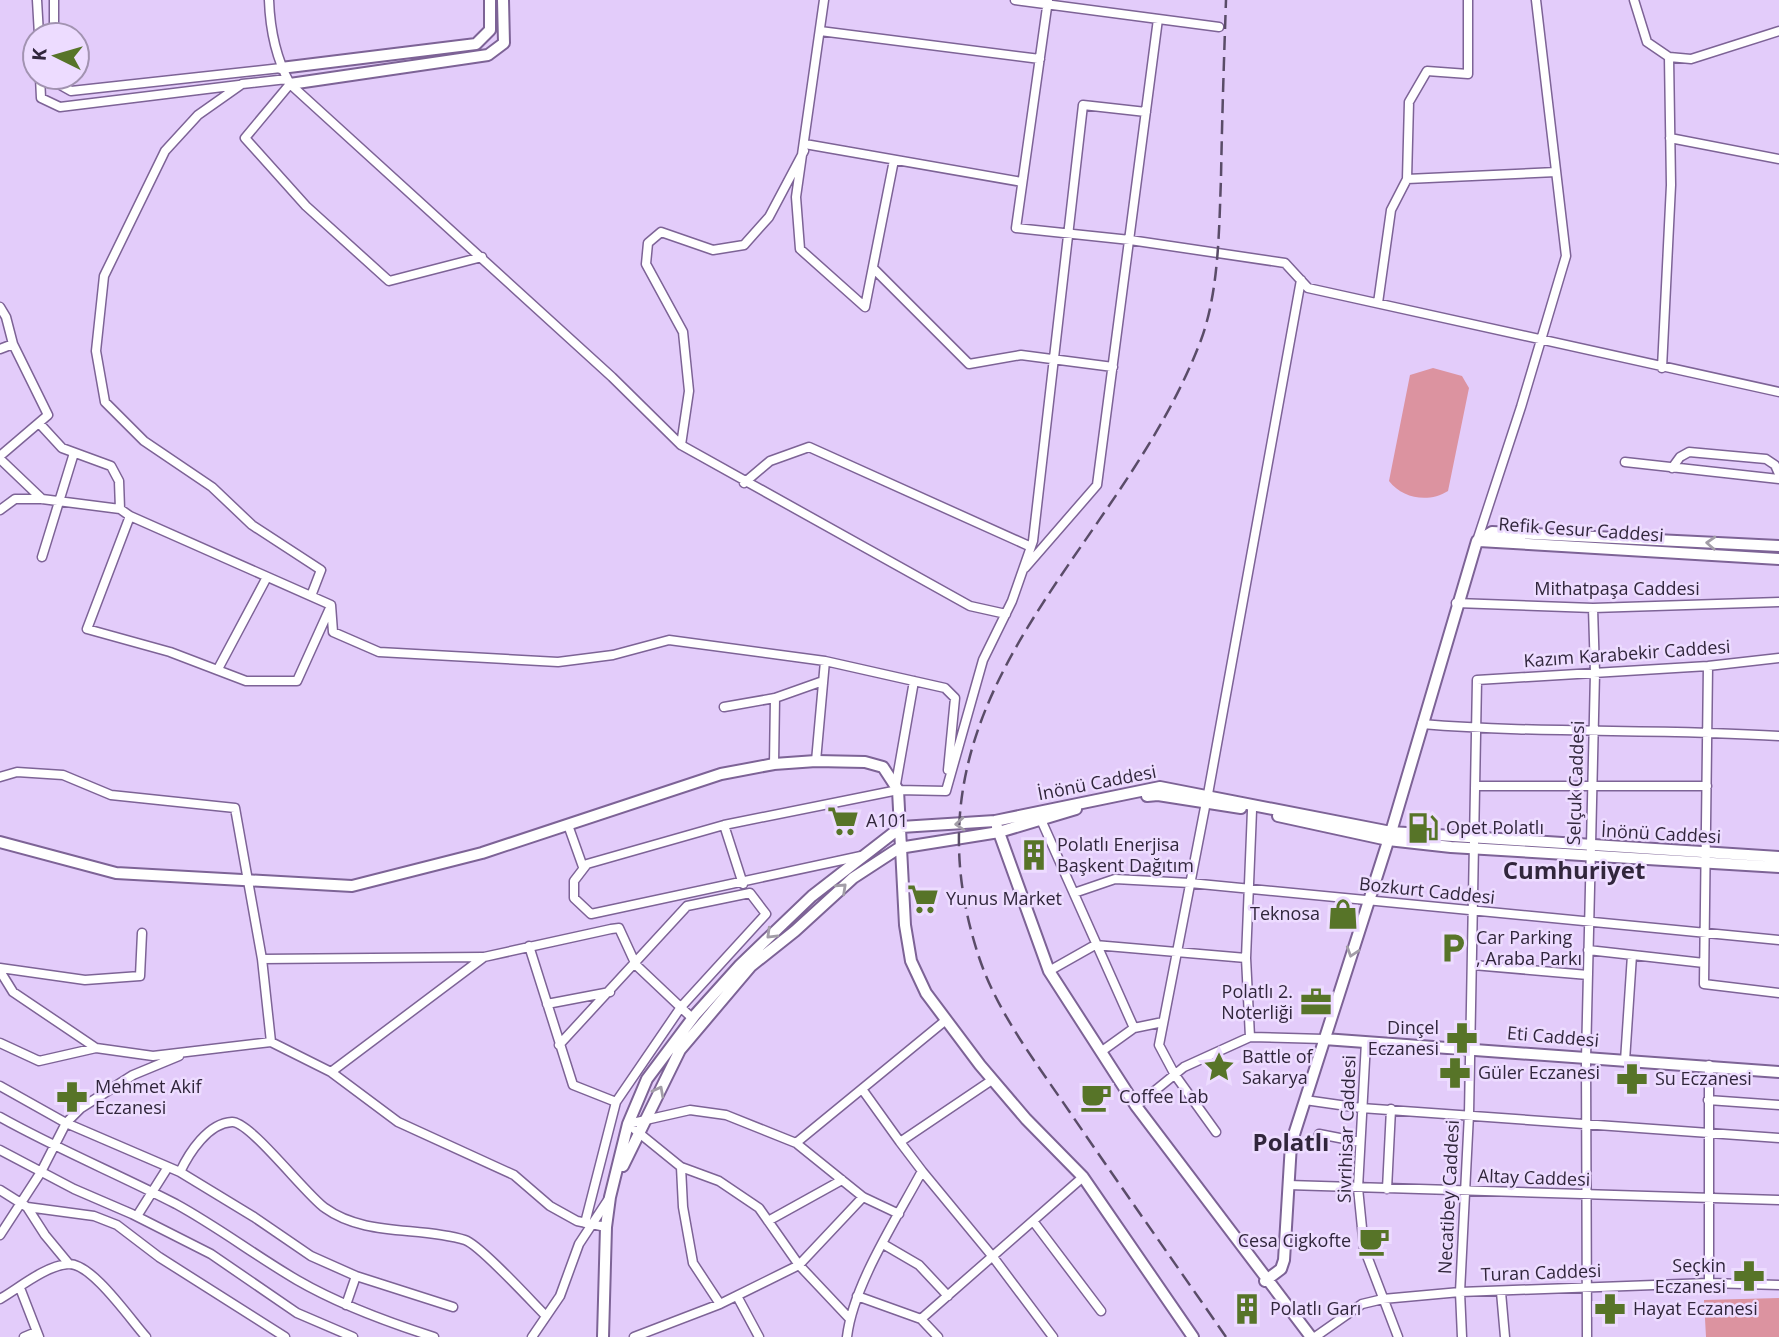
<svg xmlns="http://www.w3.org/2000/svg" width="1779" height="1337" font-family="'Open Sans',sans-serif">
<rect width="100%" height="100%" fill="#e3ccfa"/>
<path fill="#dc93a0" d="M1433,368L1462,376L1469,388L1448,491C1429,503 1403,499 1389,481L1410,375Z
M1779,1298V1337H1706L1704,1300Z"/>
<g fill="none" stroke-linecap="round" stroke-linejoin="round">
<defs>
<path id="street" d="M37,0L39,35
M54,0V35
M269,0C270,29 276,58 290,84L612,377L681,445
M824,0L796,197L800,249L865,307L894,160
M1015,0L1219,27
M1048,0L1016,228L1130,240L1285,263L1308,288L1779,392
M1634,0L1647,42L1669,57L1671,185L1662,368
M820,31L1040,59
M1669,57L1691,59L1779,31
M40,77L41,98L60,107L239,85
M55,77V82L71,91L281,68
M287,79L242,84L198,115L165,151L104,276L96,351L105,402L144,441L212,487L252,525L321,570L311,596
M290,84L245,138L306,206L389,281L482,257
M1670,138L1779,159
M805,144L1022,182
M804,151L769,217L744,245L713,250L661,232L648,243L646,264L683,332L689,391L681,445L970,606L1006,614
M1407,179L1556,172
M873,268L969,364L1021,355L1113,367
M1378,303L1391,210L1407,179L1409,102L1427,71L1468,74V0
M0,307L6,317L13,344L48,415L0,456
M0,349L13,344
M39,423L62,448L111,466L119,481L120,509
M0,459L42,499
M1625,462L1779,479
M1672,468L1680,457L1689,452L1766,459L1775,465L1779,474
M744,483L770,461L809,447L1029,546
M0,510L15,499H42L120,509L130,516L331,605L333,632L379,652L558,662L613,655L669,640L825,661L945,688L955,698L948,770
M130,516L87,629L170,652L246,681H297L330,608
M1477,541L1521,407L1566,256L1536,0
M42,557L74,453
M1025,568L1097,485L1158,19
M1456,603L1593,608L1779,602
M1708,666L1704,984L1779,993
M218,669L267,577
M724,707L775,698L823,681
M1422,724C1541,734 1660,728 1779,736
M816,761L825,661
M774,764L775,698
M0,777L17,772L63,775L111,795L235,808L262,959L271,1042
M896,784L914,681
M1475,786H1707
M1208,794L1301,280
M1206,802L1159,1045L1175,1075L1216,1132
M1042,822L1134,1028
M568,825L583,867
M724,825L743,884
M861,856L591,914L574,898V881L587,864L724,825L898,790L946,791L983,660L1012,601L1033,541L1083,105L1146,112
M1074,893L1115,879L1190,883L1779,940
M529,946L573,1085L616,1102
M1588,950L1704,963
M262,959L483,957
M1473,965L1588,975
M0,968L85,980L140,976L142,933
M0,971L13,992L96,1048L153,1056L271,1042L331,1072L398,1122L514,1175L550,1206L577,1221L606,1227
M1049,971L1095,945L1246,958
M547,1004L610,992
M1250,1037L1246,958L1252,810
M1366,1042L1358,1188L1364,1248L1398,1337
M0,1043L39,1061L96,1048
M559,1045L687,906L750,893L766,914L681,1007L616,1102L585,1223
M1102,1051L1134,1028L1163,1022
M1625,1061L1632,955
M331,1072L484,957L611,929L619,928L636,965L692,1018
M0,1086L66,1123L180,1172L254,1217L311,1256L356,1276L453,1307
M862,1089L900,1142
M1305,1100L1361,1108L1779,1138
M1708,1100L1779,1105
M1136,1106L1184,1067L1250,1037L1324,1039
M0,1117C57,1149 118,1174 176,1204C218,1227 256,1256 297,1280C340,1305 387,1322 434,1337
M1319,1134L1360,1142
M796,1143L946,1020
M0,1150L74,1189L132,1214L211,1254L297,1313L353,1337
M681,1167L683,1207L693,1263L720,1304
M922,1171L993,1257L1053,1337
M180,1172C189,1153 208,1123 232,1122C250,1121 306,1195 325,1208C365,1237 420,1226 465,1240C480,1245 532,1302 546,1316
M1288,1185L1779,1200
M1387,1189L1391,1109
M0,1190L27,1207L94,1216L117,1225L159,1257L285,1337
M27,1207L45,1235L69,1264
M137,1216L168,1167
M768,1221L842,1180
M1033,1221L1101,1311
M0,1235L41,1172L66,1123L81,1108L133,1075L179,1056
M883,1244L919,1265L948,1296
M1709,1283V1065
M20,1288L39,1337
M1501,1292L1505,1337
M737,1296L759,1337
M857,1296L921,1319L938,1337
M0,1299C19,1288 45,1266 68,1264C91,1262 130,1319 146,1337
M346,1305L356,1276
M849,1318L799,1265L759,1208L719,1181L681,1167L628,1124L690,1110L726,1115L796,1143L863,1197L899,1214
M921,1319L1083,1177
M24,1337L36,1332
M532,1337L560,1296L579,1244L608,1200
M634,1337L720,1304L799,1265L863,1197
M847,1337C853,1285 897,1218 922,1171L900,1142L992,1080
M1315,1337L1362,1304L1383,1299L1460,1292L1709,1283L1779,1285
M1462,1337L1460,1292L1469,1114L1477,680L1708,666L1779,658
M1587,1337L1586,1059L1595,673L1593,608"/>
<path id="secondary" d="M281,68L476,44L490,30V0
M290,84L488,55L504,43L503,0
M1477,541L1492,532L1779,546
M1479,541L1779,559
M1147,796L1158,795L1241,808
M1278,816L1388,840L1451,847L1779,867
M997,827L1049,971L1136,1106L1311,1337
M0,842L116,873L352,886L482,853L721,774L774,764L816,761L865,762L883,767L898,790L905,925L911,961L926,993L980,1065L1026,1119L1083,1177L1193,1337
M1324,1039L1779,1072
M623,1166L680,1050L751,966L795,931L853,878L899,848L999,832L1076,809
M1265,1281L1281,1269L1284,1260L1291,1144L1391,832L1477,541
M603,1337L606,1227L610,1197L628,1124L647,1079L695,1015L740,965L812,896L901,827L995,821L1160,787L1391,832L1779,857"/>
</defs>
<use href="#street" stroke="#7d6396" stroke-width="11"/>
<use href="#secondary" stroke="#7d6396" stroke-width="14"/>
<use href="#street" stroke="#fff" stroke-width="8"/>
<use href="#secondary" stroke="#fff" stroke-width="10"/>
<path stroke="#5a4c68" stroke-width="2.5" stroke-dasharray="14 7" stroke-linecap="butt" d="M1226,1337C1174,1262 1121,1187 1069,1111C1035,1061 995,1010 977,951C894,689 1119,556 1201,340C1219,291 1219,230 1221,178C1222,119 1224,59 1226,0"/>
</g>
<defs><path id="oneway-chevron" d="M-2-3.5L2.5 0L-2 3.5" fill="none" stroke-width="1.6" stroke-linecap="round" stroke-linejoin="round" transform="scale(1.75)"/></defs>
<g stroke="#a29da7">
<use href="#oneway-chevron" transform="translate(1711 543) rotate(-177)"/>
<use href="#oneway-chevron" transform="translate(960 824) rotate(176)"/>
<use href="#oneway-chevron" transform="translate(842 888) rotate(-43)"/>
<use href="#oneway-chevron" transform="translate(771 934) rotate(136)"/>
<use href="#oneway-chevron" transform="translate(1352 952) rotate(108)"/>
<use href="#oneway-chevron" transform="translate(659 1091) rotate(-62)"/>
</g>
<defs>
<symbol id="supermarket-bare" viewBox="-9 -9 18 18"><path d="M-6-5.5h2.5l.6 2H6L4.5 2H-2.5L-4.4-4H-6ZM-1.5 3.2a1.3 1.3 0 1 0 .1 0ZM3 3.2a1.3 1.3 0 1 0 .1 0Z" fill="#577428" stroke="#eddcff" stroke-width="2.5" paint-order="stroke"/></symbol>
<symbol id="fuel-bare" viewBox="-9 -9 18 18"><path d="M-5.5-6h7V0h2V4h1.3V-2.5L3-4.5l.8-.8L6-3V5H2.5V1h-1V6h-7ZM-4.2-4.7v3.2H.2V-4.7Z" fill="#577428" stroke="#eddcff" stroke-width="2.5" paint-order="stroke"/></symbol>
<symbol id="building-bare" viewBox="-9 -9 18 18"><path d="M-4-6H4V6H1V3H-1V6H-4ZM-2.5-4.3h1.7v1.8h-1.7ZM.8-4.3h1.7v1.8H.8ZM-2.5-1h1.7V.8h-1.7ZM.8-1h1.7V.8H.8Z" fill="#577428" stroke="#eddcff" stroke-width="2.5" paint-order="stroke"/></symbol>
<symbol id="shop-bare" viewBox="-9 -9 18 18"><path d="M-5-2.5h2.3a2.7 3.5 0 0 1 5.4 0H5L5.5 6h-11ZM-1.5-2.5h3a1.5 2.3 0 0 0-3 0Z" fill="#577428" stroke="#eddcff" stroke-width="2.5" paint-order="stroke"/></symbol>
<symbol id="parking-bare" viewBox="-9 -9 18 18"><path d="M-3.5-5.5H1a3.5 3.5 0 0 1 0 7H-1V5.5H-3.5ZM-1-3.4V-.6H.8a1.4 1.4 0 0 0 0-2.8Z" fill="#577428" stroke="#eddcff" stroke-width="2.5" paint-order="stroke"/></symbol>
<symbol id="office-bare" viewBox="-9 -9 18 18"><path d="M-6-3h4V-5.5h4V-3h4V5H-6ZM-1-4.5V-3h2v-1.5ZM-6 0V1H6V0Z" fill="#577428" stroke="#eddcff" stroke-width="2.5" paint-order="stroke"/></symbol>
<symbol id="pharmacy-bare" viewBox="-9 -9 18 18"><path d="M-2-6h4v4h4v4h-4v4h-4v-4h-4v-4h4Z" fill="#577428" stroke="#eddcff" stroke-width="2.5" paint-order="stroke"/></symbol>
<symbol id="sight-bare" viewBox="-9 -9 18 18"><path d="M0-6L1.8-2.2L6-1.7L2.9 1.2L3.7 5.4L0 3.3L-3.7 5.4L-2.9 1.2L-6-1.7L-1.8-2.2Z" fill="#577428" stroke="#eddcff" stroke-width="2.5" paint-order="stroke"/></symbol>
<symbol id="cafe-bare" viewBox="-9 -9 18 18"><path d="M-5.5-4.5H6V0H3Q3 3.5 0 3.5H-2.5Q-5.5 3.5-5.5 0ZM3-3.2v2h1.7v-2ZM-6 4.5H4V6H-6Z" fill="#577428" stroke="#eddcff" stroke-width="2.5" paint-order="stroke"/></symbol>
</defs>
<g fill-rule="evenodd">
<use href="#supermarket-bare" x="821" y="799" width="44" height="44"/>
<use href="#fuel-bare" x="1401" y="806" width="44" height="44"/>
<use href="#building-bare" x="1012" y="833" width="44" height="44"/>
<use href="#supermarket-bare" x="901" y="877" width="44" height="44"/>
<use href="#shop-bare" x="1321" y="892" width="44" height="44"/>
<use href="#parking-bare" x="1431" y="926" width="44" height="44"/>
<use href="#office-bare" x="1294" y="980" width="44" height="44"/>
<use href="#pharmacy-bare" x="1440" y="1016" width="44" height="44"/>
<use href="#sight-bare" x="1197" y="1045" width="44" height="44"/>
<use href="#pharmacy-bare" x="1433" y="1051" width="44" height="44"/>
<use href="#pharmacy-bare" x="1610" y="1057" width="44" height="44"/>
<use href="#pharmacy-bare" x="50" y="1075" width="44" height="44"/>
<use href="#cafe-bare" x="1074" y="1075" width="44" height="44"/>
<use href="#cafe-bare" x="1352" y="1219" width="44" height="44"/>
<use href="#pharmacy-bare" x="1727" y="1254" width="44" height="44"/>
<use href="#building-bare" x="1225" y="1287" width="44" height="44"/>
<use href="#pharmacy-bare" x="1588" y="1287" width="44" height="44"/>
</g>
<g text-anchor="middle" stroke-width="5" stroke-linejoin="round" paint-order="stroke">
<g font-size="18" fill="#31263c" stroke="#eddcff">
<text transform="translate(1581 530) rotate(4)" y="6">Refik Cesur Caddesi</text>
<text x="1617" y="595">Mithatpaşa Caddesi</text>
<text transform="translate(1627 654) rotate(-4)" y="6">Kazım Karabekir Caddesi</text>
<text transform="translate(1097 783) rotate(-11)" y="6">İnönü Caddesi</text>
<text transform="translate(1576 783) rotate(-88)" y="6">Selçuk Caddesi</text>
<text transform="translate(1661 834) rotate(3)" y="6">İnönü Caddesi</text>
<text transform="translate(1427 891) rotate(6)" y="6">Bozkurt Caddesi</text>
<text transform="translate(1553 1037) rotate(5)" y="6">Eti Caddesi</text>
<text transform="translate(1347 1129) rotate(-88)" y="6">Sivrihisar Caddesi</text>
<text transform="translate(1534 1178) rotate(2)" y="6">Altay Caddesi</text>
<text transform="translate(1449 1197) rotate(-87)" y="6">Necatibey Caddesi</text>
<text transform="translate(1541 1273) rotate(-2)" y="6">Turan Caddesi</text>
</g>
<g font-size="18" fill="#31263c" stroke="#eddcff" text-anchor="start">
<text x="866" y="827">A101</text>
<text x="1446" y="834">Opet Polatlı</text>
<text x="1057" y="851">Polatlı Enerjisa<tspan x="1057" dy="21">Başkent Dağıtım</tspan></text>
<text x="946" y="905">Yunus Market</text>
<text x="1320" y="920" text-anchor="end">Teknosa</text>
<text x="1476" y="944">Car Parking<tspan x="1476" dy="21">, Araba Parkı</tspan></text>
<text x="1293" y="998" text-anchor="end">Polatlı 2.<tspan x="1293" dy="21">Noterliği</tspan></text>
<text x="1439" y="1034" text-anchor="end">Dinçel<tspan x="1439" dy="21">Eczanesi</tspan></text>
<text x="1242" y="1063">Battle of<tspan x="1242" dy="21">Sakarya</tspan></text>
<text x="1478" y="1079">Güler Eczanesi</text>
<text x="1655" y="1085">Su Eczanesi</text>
<text x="95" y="1093">Mehmet Akif<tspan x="95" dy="21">Eczanesi</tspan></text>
<text x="1119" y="1103">Coffee Lab</text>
<text x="1351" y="1247" text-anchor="end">Cesa Cigkofte</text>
<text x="1726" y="1272" text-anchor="end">Seçkin<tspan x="1726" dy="21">Eczanesi</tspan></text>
<text x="1270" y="1315">Polatlı Garı</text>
<text x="1633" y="1315">Hayat Eczanesi</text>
</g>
<g font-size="24" font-weight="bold" fill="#31263c" stroke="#eddcff">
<text x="1574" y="879">Cumhuriyet</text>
<text x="1291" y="1151">Polatlı</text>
</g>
</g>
<g transform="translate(56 56) rotate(275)"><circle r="33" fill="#eddcff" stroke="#a293b1" stroke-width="2"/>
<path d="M0-5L12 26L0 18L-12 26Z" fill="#577428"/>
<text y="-10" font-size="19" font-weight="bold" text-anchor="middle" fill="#31263c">K</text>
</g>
</svg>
